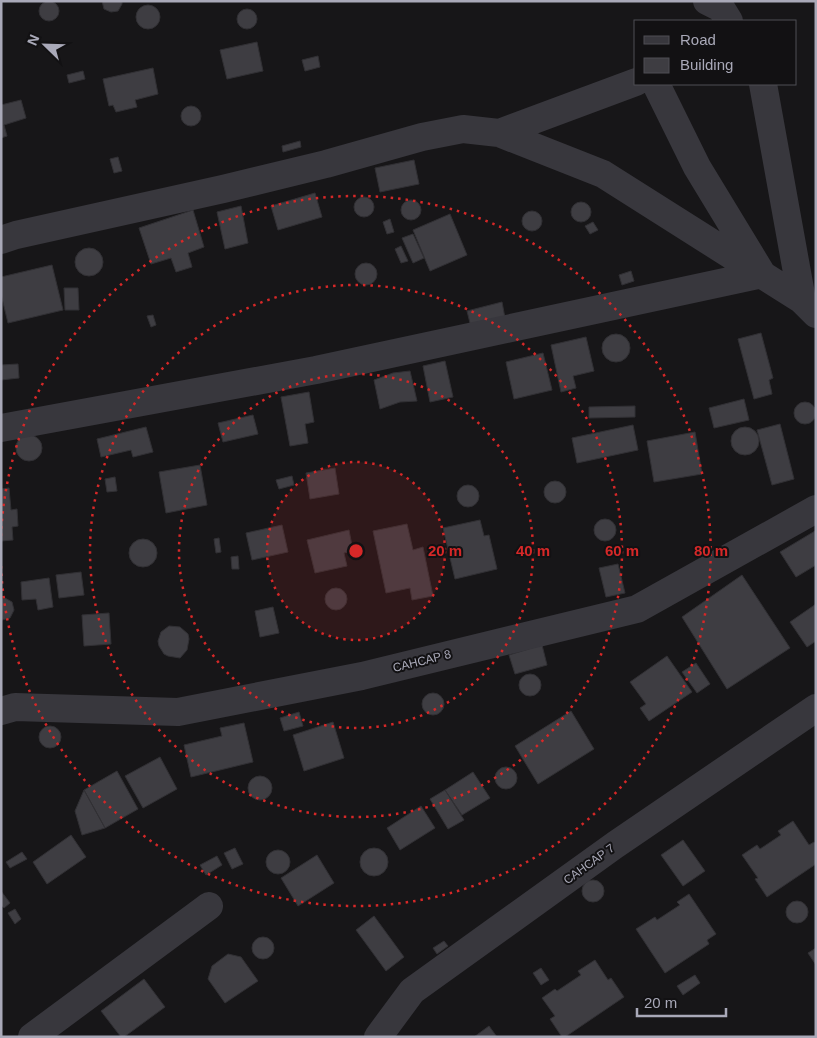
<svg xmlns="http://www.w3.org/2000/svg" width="817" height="1038" font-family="Helvetica,sans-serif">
<rect width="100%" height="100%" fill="#171618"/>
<path fill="#3e3d42" stroke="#313034" d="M39 11a10 10 0 1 1 20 0a10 10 0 1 1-20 0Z
M102,1H122V4L118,11L111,12L104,9Z
M136 17a12 12 0 1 1 24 0a12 12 0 1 1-24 0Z
M237 19a10 10 0 1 1 20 0a10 10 0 1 1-20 0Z
M257,42L263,71L227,79L220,50Z
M318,56L320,67L305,71L302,60Z
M153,68L158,94L135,100L137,107L116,112L113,105L109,106L103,79Z
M83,71L85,79L69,83L67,75Z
M21,100L26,118L4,125L7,136L1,138V105Z
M181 116a10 10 0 1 1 20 0a10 10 0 1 1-20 0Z
M300,141L301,147L283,152L282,146Z
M118,157L122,171L114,173L110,159Z
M414,160L419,184L380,192L375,168Z
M315,193L322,217L278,230L271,206Z
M354 207a10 10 0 1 1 20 0a10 10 0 1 1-20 0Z
M401 210a10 10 0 1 1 20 0a10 10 0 1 1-20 0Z
M571 212a10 10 0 1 1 20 0a10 10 0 1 1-20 0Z
M241,206L248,243L225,249L217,212Z
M193,210L204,247L188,253L192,267L176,272L171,258L151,264L139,228Z
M522 221a10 10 0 1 1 20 0a10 10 0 1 1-20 0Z
M450,214L467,255L430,271L413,230Z
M390,219L394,232L387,234L383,222Z
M593,222L598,230L590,234L585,226Z
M413,234L424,258L413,263L402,238Z
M401,246L408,261L401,263L395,249Z
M75 262a14 14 0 1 1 28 0a14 14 0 1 1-28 0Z
M355 274a11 11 0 1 1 22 0a11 11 0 1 1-22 0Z
M52,265L63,310L8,323L1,294V277Z
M631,271L634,281L622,285L619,275Z
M64,288H78L79,310H65Z
M502,302L505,318L471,327L467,311Z
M153,315L156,325L151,327L147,316Z
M761,333L773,378L769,380L772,394L754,399L738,339Z
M602 348a14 14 0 1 1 28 0a14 14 0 1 1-28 0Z
M586,337L594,371L573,376L576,388L561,392L551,345Z
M543,353L552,390L514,399L506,362Z
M445,361L453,397L430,402L423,366Z
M18,364L19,378L1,380V365Z
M410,371L417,401L400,402L380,409L374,380L393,373Z
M309,392L314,422L305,424L308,443L290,446L281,397Z
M744,399L749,420L714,428L709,408Z
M794 413a11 11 0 1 1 22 0a11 11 0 1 1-22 0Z
M635,406V417L589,418V407Z
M253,415L258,434L223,442L218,423Z
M780,424L794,479L772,485L757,430Z
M633,425L638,450L577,463L572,438Z
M731 441a14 14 0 1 1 28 0a14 14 0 1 1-28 0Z
M146,427L153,452L133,457L131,450L101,457L97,439Z
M695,432L702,474L654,482L647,441Z
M16 448a13 13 0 1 1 26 0a13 13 0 1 1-26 0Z
M200,465L207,505L166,513L159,472Z
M335,468L339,494L310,499L306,473Z
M292,476L294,485L279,489L276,480Z
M115,477L117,491L107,492L105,479Z
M544 492a11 11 0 1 1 22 0a11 11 0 1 1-22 0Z
M457 496a11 11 0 1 1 22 0a11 11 0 1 1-22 0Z
M9,488L11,510L17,509L18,526L12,527L13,540L1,541V489Z
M594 530a11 11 0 1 1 22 0a11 11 0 1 1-22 0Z
M480,520L484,536L489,535L497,569L455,579L443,528Z
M407,524L413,550L423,547L433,596L412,600L410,588L386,593L373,531Z
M282,525L288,552L252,560L246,533Z
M349,530L353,551L344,553L347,566L315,573L307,540Z
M815,531L816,565L796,577L780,552Z
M219,538L221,552L216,553L214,539Z
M129 553a14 14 0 1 1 28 0a14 14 0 1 1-28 0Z
M238,556L239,569H232L231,557Z
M618,564L625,593L606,597L599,568Z
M81,572L84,595L59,598L56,575Z
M742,575L790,648L727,689L682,617Z
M49,578L53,607L38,610L36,599L22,600L21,582Z
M325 599a11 11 0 1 1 22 0a11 11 0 1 1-22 0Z
M5,598L12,602L14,610L10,618L2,620L1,599Z
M816,604V641L807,647L790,622Z
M273,607L279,633L260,637L255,611Z
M109,613L111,644L84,646L82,615Z
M169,626L180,627L188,634L189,639L187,650L180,658L168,656L164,654L159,646L158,641L161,632Z
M542,645L547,665L515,674L509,655Z
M667,656L692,692L649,721L640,708L646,704L630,682Z
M696,663L710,684L697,693L682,672Z
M519 685a11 11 0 1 1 22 0a11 11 0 1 1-22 0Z
M422 704a11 11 0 1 1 22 0a11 11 0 1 1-22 0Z
M571,711L594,749L538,784L515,746Z
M299,712L303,726L284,731L280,718Z
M333,722L344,758L304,771L293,735Z
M244,723L253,762L191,777L184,745L222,736L220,728Z
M39 737a11 11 0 1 1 22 0a11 11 0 1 1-22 0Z
M160,757L177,789L143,808L125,776Z
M495 778a11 11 0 1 1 22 0a11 11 0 1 1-22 0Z
M117,771L138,809L105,828L84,790Z
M473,772L490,798L462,815L445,790Z
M248 788a12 12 0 1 1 24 0a12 12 0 1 1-24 0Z
M84,790L105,828L82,835L75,811Z
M445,790L464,820L448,829L430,799Z
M421,806L435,828L400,850L387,828Z
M793,821L809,845L814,842L816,844V864L767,897L755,879L758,878L742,855L757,845L760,849L781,835L778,831Z
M71,835L86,857L47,884L33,862Z
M683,840L705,871L683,886L661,855Z
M360 862a14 14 0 1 1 28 0a14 14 0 1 1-28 0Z
M235,848L243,864L232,869L224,853Z
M266 862a12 12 0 1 1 24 0a12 12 0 1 1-24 0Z
M22,852L27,859L10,868L6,862Z
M317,855L334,883L298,906L281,878Z
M217,856L222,865L206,875L200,865Z
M582 891a11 11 0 1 1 22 0a11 11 0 1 1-22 0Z
M1,891L10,903L4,908L1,905Z
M689,894L716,934L707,940L709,944L665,973L636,929L655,917L657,920L680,905L677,902Z
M786 912a11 11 0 1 1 22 0a11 11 0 1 1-22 0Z
M15,909L21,919L15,924L8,913Z
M374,916L404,957L386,971L356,930Z
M252 948a11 11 0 1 1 22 0a11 11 0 1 1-22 0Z
M444,941L448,946L437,954L433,948Z
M816,948V965L808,953Z
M228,954L241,957L258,981L225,1003L208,979L212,966Z
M595,960L608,980L611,978L624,997L565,1037H562L550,1019L555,1016L542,998L555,989L557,991L581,975L578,971Z
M541,968L549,980L541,985L533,973Z
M695,975L700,983L683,995L677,986Z
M144,979L165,1007L124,1037H121L101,1011Z
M489,1026L497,1037H474Z"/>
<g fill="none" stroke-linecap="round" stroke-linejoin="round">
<path stroke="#38373d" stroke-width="28" d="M707,1L721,8L729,21
M763,84L802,300
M499,133L636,82
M1,240L16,235L223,189L326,164L422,137L463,129L499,133L603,174L802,300L816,314
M1,428L316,370L762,274L697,167L656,84
M1,711L15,707L178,712L362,676L637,609L816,509
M32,1037L209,906
M378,1037L412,991L615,845L816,708"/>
</g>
<circle cx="356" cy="551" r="89" fill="#d62828" fill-opacity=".12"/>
<g fill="none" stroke="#d62828" stroke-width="2.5" stroke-dasharray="2.5 5">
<circle cx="356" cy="551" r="89"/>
<circle cx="356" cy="551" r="177"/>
<circle cx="356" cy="551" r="266"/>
<path d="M1 536A355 355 0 1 1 1 566"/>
</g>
<g text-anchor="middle" stroke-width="4" stroke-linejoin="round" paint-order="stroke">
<g font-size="12" fill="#a9a9b8" stroke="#121113">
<text transform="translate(422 661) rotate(-14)" y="4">САНСАР 8</text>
<text transform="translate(589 864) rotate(-36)" y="4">САНСАР 7</text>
</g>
</g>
<circle cx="356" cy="551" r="8" fill="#d62828" stroke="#121113" stroke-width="2.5"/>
<g font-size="15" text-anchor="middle" font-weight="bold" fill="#d62828" stroke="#121113" stroke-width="4" stroke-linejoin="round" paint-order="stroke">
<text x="445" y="556">20 m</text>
<text x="533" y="556">40 m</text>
<text x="622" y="556">60 m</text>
<text x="711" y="556">80 m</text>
</g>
<rect width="817" height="1038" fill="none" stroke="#a9a9b8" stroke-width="5"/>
<rect x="634" y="20" width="162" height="65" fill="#121113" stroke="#4e4e55"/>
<rect x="644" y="36" width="25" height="8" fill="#38373d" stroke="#4e4e55"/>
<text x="680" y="45" font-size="15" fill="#a9a9b8">Road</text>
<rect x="644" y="58" width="25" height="15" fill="#3e3d42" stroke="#4e4e55"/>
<text x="680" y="70" font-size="15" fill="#a9a9b8">Building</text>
<g transform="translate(45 45) rotate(293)" stroke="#121113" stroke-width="4" paint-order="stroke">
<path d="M0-4L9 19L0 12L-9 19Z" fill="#a9a9b8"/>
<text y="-8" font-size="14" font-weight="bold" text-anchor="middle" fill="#a9a9b8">N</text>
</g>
<path d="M637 1008v8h89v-8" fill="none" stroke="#a9a9b8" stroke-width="2.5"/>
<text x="644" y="1008" font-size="15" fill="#a9a9b8" stroke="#121113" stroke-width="4" paint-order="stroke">20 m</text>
</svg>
